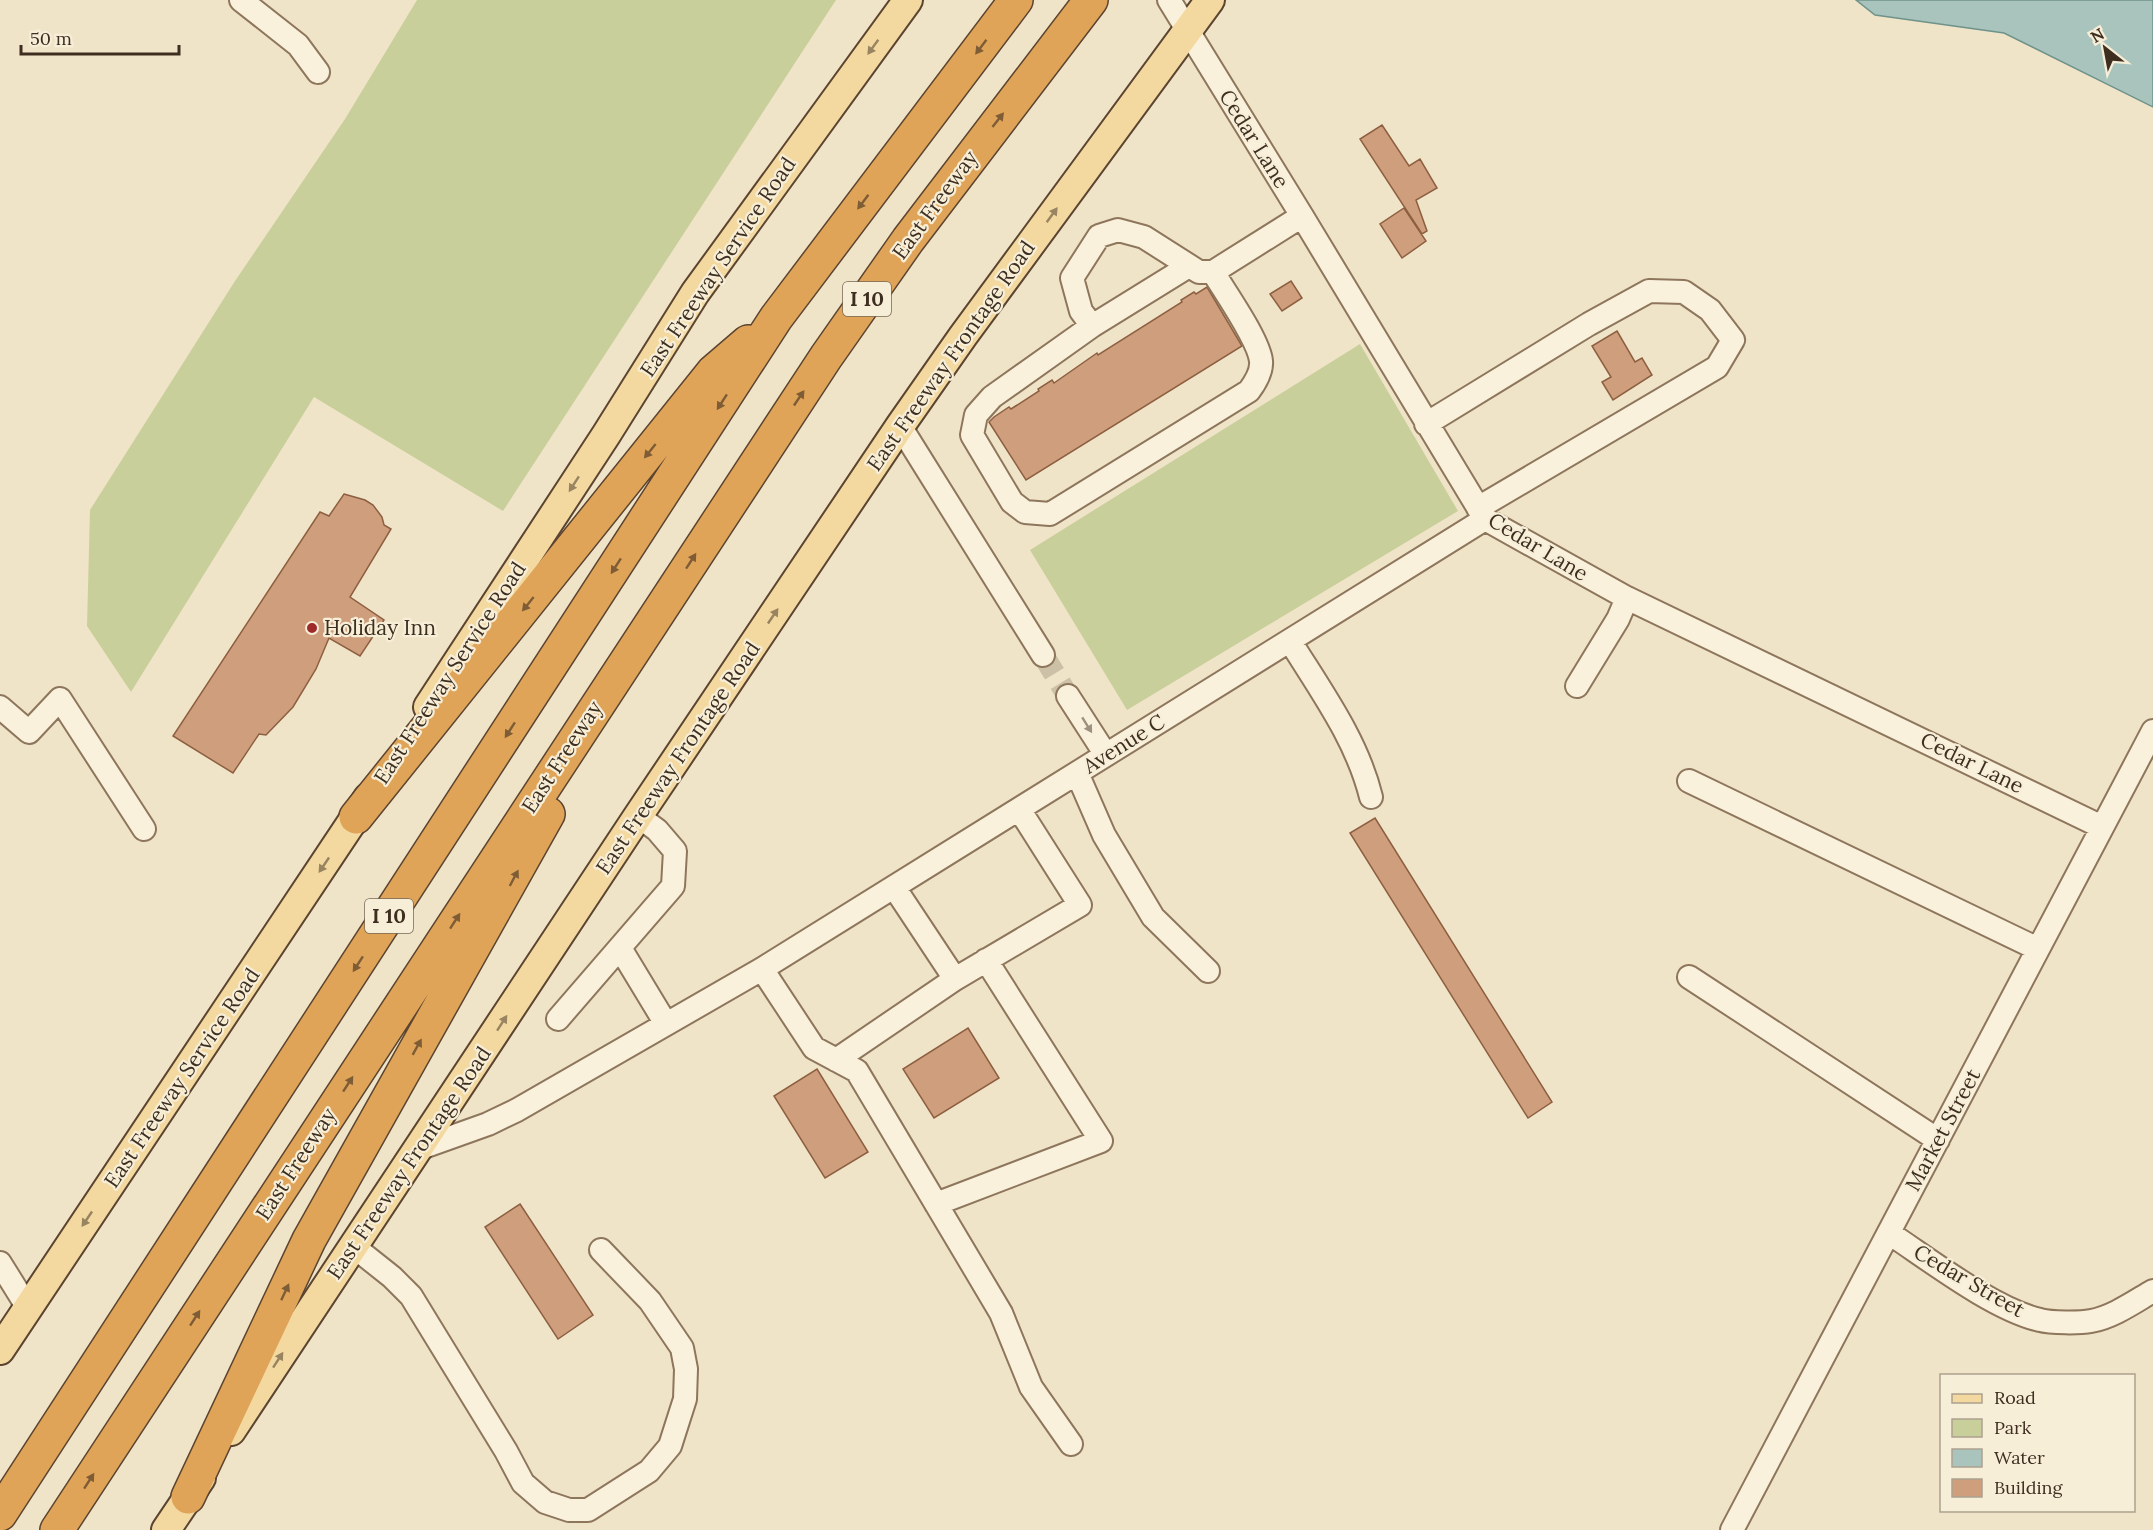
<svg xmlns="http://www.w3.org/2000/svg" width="2153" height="1530" font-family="Lora,serif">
<rect width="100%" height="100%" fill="#f0e4c8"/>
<path fill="#c9cf9b" d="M417,0H836L503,511L314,397L131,692L87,626L90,510L235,281L345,119Z
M1360,344L1458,511L1127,710L1030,550Z"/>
<path fill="#a9c4bc" stroke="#6f938a" stroke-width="1.5" d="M1856,0H2153V107L2004,33L1875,15Z"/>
<path fill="#cf9f7d" stroke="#8d5f41" stroke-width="1.5" d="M1382,125L1409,166L1420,159L1437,188L1416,200L1427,231L1422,234L1360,139Z
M1404,208L1426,241L1402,258L1380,224Z
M1291,281L1302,298L1282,311L1270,294Z
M1207,287L1242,346L1026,480L989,422L994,417L1009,407L1011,409L1039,391L1038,389L1052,380L1054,383L1097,353L1098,355L1182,302L1181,300L1194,292L1196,294Z
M1617,331L1635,362L1642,358L1652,375L1613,400L1602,382L1611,377L1592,346Z
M344,494L365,500L373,505L382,517L384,525L391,529L350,597L384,620L360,656L329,638L316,669L293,707L266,735L259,734L233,773L173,736L320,512L329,516Z
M1375,818L1552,1102L1528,1118L1350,833Z
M968,1028L999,1078L934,1118L903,1069Z
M817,1069L868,1152L825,1178L774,1096Z
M520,1204L593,1315L558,1339L485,1227Z"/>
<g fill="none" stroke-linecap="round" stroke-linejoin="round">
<path stroke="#ccc0a6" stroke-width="22" stroke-dasharray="22 11" stroke-linecap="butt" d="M1043,655L1068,696"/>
<defs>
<path id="minor" d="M241,0L298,45L318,72
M1169,0L1302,216L1485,519L1627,598L2102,827
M1189,266L1092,326L1081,311L1072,278L1099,236L1118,230L1144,237L1199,272H1213L1302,216
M1092,326L992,397L976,415L972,435L1012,502L1025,512L1050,514L1249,391C1255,383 1262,371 1261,361C1259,340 1225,292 1213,272
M1426,424L1589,324L1649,291L1684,292L1710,310L1733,340L1717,367L1478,508
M900,426L1043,655
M1290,641C1321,691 1357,740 1371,797
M1577,686L1618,619L1627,598
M1068,696L1106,755
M0,707L29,732L60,699L144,829
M1077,773L1104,835L1153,917L1208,971
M1689,781L2038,949
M620,948L666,1024
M762,969L814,1048L857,1071L1001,1313L1031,1387L1071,1444
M1689,977L1938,1140
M955,979L1080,905L1019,809
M558,1019L673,886L675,851L657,830L638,816
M836,1060L955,979L894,887
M418,1149L488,1124L517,1110L762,969L1485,519
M936,1204L1101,1141L986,960
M1889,1233C1930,1260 1993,1309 2040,1320C2051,1323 2080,1323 2091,1321C2113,1317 2134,1302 2153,1291
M353,1246L392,1277L411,1296L506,1451L523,1483L545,1502L569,1510H588L649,1471L670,1446L685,1399L686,1369L682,1348L650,1301L601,1250
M0,1263L28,1308
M1732,1530L2153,731"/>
<path id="major" d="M428,707L606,435L695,293L908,0
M0,1350L368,798
M231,1431L638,816L900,426L963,336L1210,0
M166,1530L201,1478"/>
<path id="highway" d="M356,817L713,372L748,342
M188,1497L309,1240L548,814
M0,1514L776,318L1016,0
M57,1530L826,357L908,240L1091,0"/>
</defs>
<use href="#minor" stroke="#8d765c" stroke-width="26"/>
<use href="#major" stroke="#5b4430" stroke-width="32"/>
<use href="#highway" stroke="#5b4430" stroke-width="36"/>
<use href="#minor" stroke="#faf1dc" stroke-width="22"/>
<use href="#major" stroke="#f3d9a0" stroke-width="28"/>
<use href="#highway" stroke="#e0a458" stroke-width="33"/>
</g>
<defs><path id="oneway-solid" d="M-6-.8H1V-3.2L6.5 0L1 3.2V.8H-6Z" transform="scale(1.5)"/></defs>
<g fill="#988460">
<use href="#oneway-solid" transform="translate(873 47) rotate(126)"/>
<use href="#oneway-solid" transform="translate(1052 215) rotate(-54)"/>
<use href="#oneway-solid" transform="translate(574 484) rotate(123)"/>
<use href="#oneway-solid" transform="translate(773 616) rotate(-56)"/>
<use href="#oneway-solid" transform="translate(324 865) rotate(124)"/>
<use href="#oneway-solid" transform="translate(502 1023) rotate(-57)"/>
<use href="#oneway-solid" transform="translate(87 1219) rotate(124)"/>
<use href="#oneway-solid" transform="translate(278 1360) rotate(-57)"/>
</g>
<g fill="#7e5d36">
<use href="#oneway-solid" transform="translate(981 47) rotate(127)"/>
<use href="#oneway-solid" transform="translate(998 120) rotate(-52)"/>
<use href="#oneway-solid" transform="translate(863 202) rotate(127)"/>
<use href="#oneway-solid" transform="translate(799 398) rotate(-56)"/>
<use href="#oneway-solid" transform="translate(722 402) rotate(123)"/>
<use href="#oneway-solid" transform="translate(650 451) rotate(129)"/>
<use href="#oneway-solid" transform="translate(691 561) rotate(-57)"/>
<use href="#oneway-solid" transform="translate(616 566) rotate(123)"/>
<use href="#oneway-solid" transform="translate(528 604) rotate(129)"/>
<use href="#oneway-solid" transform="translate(510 730) rotate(123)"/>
<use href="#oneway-solid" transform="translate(514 878) rotate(-62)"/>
<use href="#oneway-solid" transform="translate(455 921) rotate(-57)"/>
<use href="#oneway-solid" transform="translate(358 964) rotate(123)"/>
<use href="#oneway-solid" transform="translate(417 1047) rotate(-61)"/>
<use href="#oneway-solid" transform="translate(348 1084) rotate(-57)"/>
<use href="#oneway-solid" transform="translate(285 1292) rotate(-65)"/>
<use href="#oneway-solid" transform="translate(195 1318) rotate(-57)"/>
<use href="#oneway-solid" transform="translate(89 1481) rotate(-57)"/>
</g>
<use fill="#9c907e" href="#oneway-solid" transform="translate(1087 725) rotate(58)"/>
<circle fill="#9e2a2b" stroke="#f7eed8" stroke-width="2" cx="312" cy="628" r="6"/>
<g text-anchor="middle" stroke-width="4.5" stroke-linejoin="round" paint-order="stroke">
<g fill="#f7eed8" stroke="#756857" stroke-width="1.5">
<rect x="843" y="282" width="48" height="34" rx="4.5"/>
<rect x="365" y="899" width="48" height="34" rx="4.5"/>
</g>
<g font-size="20" font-weight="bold" fill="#3d2e20">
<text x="867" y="306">I 10</text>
<text x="389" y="923">I 10</text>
</g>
<g font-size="21" fill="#3d2e20" stroke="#f7eed8">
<text transform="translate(1254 139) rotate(58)" y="7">Cedar Lane</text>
<text transform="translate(935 205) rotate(-54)" y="7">East Freeway</text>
<text transform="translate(718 267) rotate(-56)" y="7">East Freeway Service Road</text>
<text transform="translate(951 356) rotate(-55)" y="7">East Freeway Frontage Road</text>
<text transform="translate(1538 547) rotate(31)" y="7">Cedar Lane</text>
<text transform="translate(450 673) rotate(-57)" y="7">East Freeway Service Road</text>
<text transform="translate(1124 744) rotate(-32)" y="7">Avenue C</text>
<text transform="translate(562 757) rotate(-57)" y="7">East Freeway</text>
<text transform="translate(678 758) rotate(-56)" y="7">East Freeway Frontage Road</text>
<text transform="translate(1972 763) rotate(26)" y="7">Cedar Lane</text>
<text transform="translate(182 1078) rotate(-56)" y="7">East Freeway Service Road</text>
<text transform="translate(1943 1130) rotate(-62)" y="7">Market Street</text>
<text transform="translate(409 1163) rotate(-56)" y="7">East Freeway Frontage Road</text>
<text transform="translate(296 1164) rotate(-57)" y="7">East Freeway</text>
<text transform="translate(1969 1281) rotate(30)" y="7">Cedar Street</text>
</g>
<g font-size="21" fill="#3d2e20" stroke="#f7eed8" text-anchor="start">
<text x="324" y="635">Holiday Inn</text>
</g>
</g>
<rect x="1940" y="1374" width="195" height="138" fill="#f7eed8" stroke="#ada18e" stroke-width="1.5"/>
<rect x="1952" y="1394" width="30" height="9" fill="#f3d9a0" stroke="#ada18e" stroke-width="1.5"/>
<text x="1994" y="1404" font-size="18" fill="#3d2e20">Road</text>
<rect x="1952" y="1419" width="30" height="18" fill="#c9cf9b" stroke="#ada18e" stroke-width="1.5"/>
<text x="1994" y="1434" font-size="18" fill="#3d2e20">Park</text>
<rect x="1952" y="1449" width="30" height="18" fill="#a9c4bc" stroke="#ada18e" stroke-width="1.5"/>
<text x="1994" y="1464" font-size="18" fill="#3d2e20">Water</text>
<rect x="1952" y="1479" width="30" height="18" fill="#cf9f7d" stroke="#ada18e" stroke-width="1.5"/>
<text x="1994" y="1494" font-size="18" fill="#3d2e20">Building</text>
<g transform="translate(2105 48) rotate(329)" stroke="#f7eed8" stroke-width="4.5" paint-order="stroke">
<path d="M0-4.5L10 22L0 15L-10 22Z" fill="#3d2e20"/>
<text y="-9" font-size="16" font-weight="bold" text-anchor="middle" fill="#3d2e20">N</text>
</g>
<path d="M21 45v9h158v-9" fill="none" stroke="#3d2e20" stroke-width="3"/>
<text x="30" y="45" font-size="18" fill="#3d2e20" stroke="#f7eed8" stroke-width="4.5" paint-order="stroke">50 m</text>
</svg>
